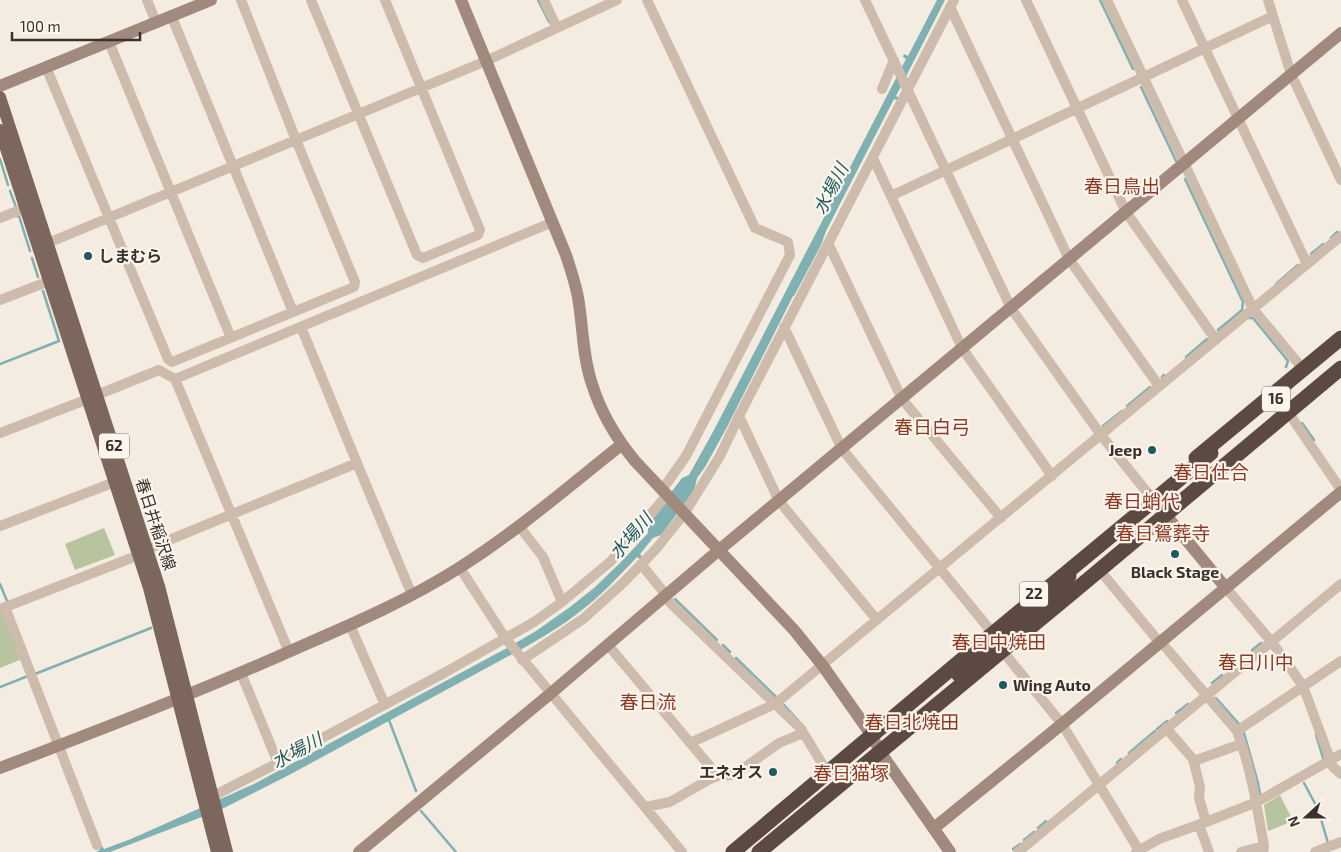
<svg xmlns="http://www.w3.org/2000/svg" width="1341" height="852" font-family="'Exo 2','Noto Sans JP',sans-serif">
<rect width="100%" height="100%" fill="#f4ebe1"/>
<path fill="#b8c4a0" d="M104,528L115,555L75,570L65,544Z
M4,612L22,659L0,668V613Z
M1280,795L1293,821L1268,831L1264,805Z"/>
<path fill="#7fb0b2" d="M937,0H945L896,96L899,98L897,100L894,99L826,231L821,245L794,296H793L727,427L705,467L697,478L694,491L661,535L653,538L640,554L642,557L640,559L637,557C619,576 600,597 578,613C563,625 546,635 529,645L289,775L220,810L110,852H96L100,850L99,847L102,846L104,849L131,839L254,784L507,648L536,631L570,607L594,588L621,562L648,533V523L682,478L689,475L714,430L906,59L903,57L904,54L908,56Z"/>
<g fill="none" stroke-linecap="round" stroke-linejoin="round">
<path stroke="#7fb0b2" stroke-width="2.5" d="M538,0L549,22
M1100,0L1133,69
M1141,87L1176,161
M0,159L8,185
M1185,179L1243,302L1242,310L1218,330
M10,191L16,207
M16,216H19L30,251
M1331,238L1337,232
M1311,254L1323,244
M32,258L38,277
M1276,284L1298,265
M1248,318H1253L1288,361L1286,367
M1186,357L1207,339
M0,364L59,341L43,291
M1162,377L1164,375
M1127,406L1150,387
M1302,423L1314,440
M1103,426L1122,411
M0,584L7,601H8
M675,599L717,640
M723,645L730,652
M1252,650L1261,643
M736,658L777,698
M1242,658L1244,657
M1232,667L1237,663
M35,674L151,628
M1212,683L1222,675
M0,687L28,676
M1216,698L1239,724
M784,705L805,728
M1176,713L1188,704
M389,720L416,791
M1157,729L1167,721
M1244,733L1258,783L1260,794
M1316,735L1323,758
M1129,753L1155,731
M1117,763L1121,759
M1304,783L1318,809L1328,843
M421,811L456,852
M1038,828L1046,821
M1024,840L1034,832
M1013,849L1020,844"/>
<path stroke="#cdbbac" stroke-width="10" d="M147,0L156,22
M311,0L417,255L423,258L478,235L480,230L385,0
M544,0L557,28
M647,0L755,228L788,242L790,255L686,456L662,490
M865,0L1011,308L1101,435L1150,496
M1026,0L1126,212L1216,340
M1107,0L1253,309L1303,369
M1182,0L1307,264
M1268,0L1291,74L1341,180
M950,7L1069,259L1159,386
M171,15L293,312
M109,42L231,338
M46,67L168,359L172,362L354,287L355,282L296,140L241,0
M882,89L894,60
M873,158L962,348L1052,476
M891,196L1273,16
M0,218L25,208
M48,243L486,61L617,0
M828,243L902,399L1001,518
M0,300L49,281
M784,327L842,449L991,631
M175,379L553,222
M97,395L159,370L175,379L289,652
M1290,415L1341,490
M739,416L779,501L877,620
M0,433L88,399
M357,463L412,595
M0,526L115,482
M519,526L543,557L562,602
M147,549L357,463L301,327
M641,564L666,595
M460,568L506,639L682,852
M1102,573L1160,643
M1226,588L1271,641L1303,686L1333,767L1341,774
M664,597L801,729L826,770
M5,607L97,845
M0,609L139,555
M350,625L385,705
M1161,642L1237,731C1251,768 1257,807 1264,846L1263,852
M608,645L718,776
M1005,654L1062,724L1140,852
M522,660L583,619L623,583L656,549L684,514L720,456L739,416L954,0
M241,673L278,763
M1166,728L1193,759L1200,787L1199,798L1206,822
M1237,731L1341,661
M690,743L775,704L1341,236
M1194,761L1241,744
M213,796L278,763L326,736L444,673L534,622L562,602L611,561L667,495
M645,807L670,802L710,779L718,776L732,775L744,768L779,743L803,733
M1199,825L1209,852
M1018,852L1341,584
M1136,852L1159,839L1206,822L1257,802L1341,754
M1241,852L1264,846
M1315,852L1341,842"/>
<path stroke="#a18a7d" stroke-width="12" d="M461,0L566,255C571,271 577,287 579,304C583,330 583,358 592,384C601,413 616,438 635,461L794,630L823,666L870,733L883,756L950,852
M0,86L211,0
M1150,496L1226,588
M0,768C102,729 204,690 304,645C357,622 410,599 459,568C516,532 568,487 621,445
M934,828L1062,724L1341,492
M359,852L550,694L719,550L1341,33"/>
<path stroke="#7d675c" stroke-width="12" d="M0,97L159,586L227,852
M0,130L149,588L217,852"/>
<path stroke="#5c4a42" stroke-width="15" d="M1196,458L1341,338
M959,675L1044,604L1069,576"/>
<path stroke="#5c4a42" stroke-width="15" d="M733,852L990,636L1211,453
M759,852L1072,593L1341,368"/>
</g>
<g fill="#1f5a5e" stroke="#fbf5ee" stroke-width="2">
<circle cx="88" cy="256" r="5"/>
<circle cx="1152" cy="450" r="5"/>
<circle cx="1175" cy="554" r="5"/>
<circle cx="1003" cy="685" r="5"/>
<circle cx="773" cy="772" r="5"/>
</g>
<g text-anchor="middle" stroke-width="4.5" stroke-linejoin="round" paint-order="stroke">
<g fill="#fbf5ee" stroke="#756b66" stroke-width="1">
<rect x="1262" y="386.5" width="28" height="25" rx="4"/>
<rect x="99" y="433.5" width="30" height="25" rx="4"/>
<rect x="1020" y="581.5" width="28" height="25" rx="4"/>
</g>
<g font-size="15" font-weight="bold" fill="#3b302b">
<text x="1276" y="404">16</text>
<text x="114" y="451">62</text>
<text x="1034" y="599">22</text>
</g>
<g font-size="16" font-weight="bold" fill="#3b302b" stroke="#fbf5ee" text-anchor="start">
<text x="98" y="262">しまむら</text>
<text x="1142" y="456" text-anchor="end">Jeep</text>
<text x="1175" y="578" text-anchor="middle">Black Stage</text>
<text x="1013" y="691">Wing Auto</text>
<text x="763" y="778" text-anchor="end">エネオス</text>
</g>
<g font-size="16" fill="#3b302b" stroke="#fbf5ee">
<text transform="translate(156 524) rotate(72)" y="6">春日井稲沢線</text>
</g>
<g font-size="18" font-style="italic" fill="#1f5a5e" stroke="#fbf5ee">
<text transform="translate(831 189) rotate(-63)" y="6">水場川</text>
<text transform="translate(631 536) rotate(-49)" y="6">水場川</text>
<text transform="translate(297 751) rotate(-28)" y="6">水場川</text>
</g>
<g font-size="19" fill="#8c3b22" stroke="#fbf5ee">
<text x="1122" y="193">春日鳥出</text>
<text x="932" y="434">春日白弓</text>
<text x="1211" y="479">春日仕合</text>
<text x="1142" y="508">春日蛸代</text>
<text x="1163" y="540">春日鴛葬寺</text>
<text x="999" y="649">春日中焼田</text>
<text x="1256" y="669">春日川中</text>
<text x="648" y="709">春日流</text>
<text x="912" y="729">春日北焼田</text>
<text x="851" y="780">春日猫塚</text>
</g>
</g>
<g transform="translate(1306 817) rotate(249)" stroke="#fbf5ee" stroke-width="4" paint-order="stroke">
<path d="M0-4L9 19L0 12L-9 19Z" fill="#3b302b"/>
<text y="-8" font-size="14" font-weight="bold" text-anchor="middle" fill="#3b302b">N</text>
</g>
<path d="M12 32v8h128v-8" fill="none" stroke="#3b302b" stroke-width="2.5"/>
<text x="20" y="32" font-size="15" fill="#3b302b" stroke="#fbf5ee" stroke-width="4" paint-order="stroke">100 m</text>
</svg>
